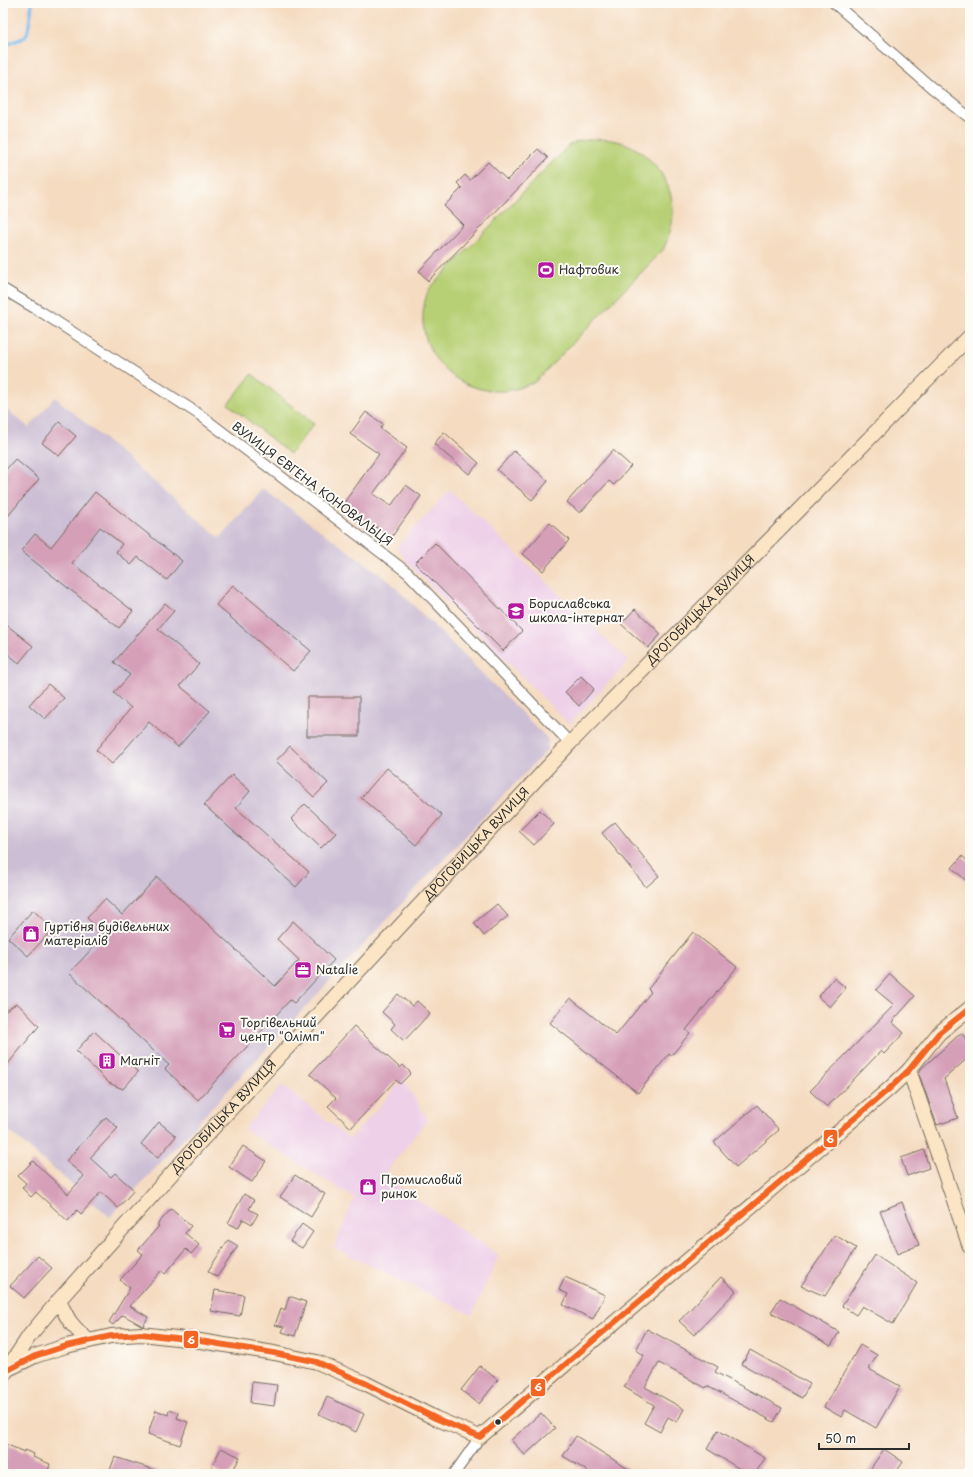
<svg xmlns="http://www.w3.org/2000/svg" width="973" height="1477" font-family="'Playpen Sans',sans-serif">
<rect width="100%" height="100%" fill="#fdfcf7"/>
<filter id="ink" filterUnits="userSpaceOnUse"><feTurbulence type="fractalNoise" baseFrequency=".025" numOctaves="2"/><feDisplacementMap in="SourceGraphic" scale="8" xChannelSelector="R" yChannelSelector="G"/><feConvolveMatrix kernelMatrix="1 2 1 2 8 2 1 2 1" color-interpolation-filters="sRGB"/></filter>
<filter id="wash" filterUnits="userSpaceOnUse"><feTurbulence type="fractalNoise" baseFrequency=".012" numOctaves="4" result="noise"/><feDisplacementMap in="SourceGraphic" scale="16" xChannelSelector="R" yChannelSelector="G"/><feGaussianBlur stdDeviation="0.9" result="paint"/><feColorMatrix in="noise" values="0 0 0 0 0 0 0 0 0 0 0 0 0 0 0 0 0 1.4 0 .05"/><feComposite in="paint" operator="in"/></filter>
<g filter="url(#wash)">
<rect width="100%" height="100%" fill="#f5dcc1"/>
<path fill="#eed0e8" d="M450,490L629,661L569,724L407,562L397,547Z
M403,1080L428,1119L383,1176L499,1255L472,1315L334,1248L354,1198L244,1129L282,1085L350,1139Z"/>
<path fill="#ccbed4" d="M55,397L220,538L263,489L387,579L548,739L547,750L407,898L110,1217L3,1126V406L29,428Z"/>
<path fill="#b7d075" stroke="#717e50" d="M598,139C604,139 611,140 617,141C648,148 675,182 673,215C672,228 668,239 663,250L535,382C522,387 510,392 496,391C444,389 408,338 429,289L569,145L579,141Z
M252,374L314,424L290,454L228,404Z"/>
<g fill="none" stroke-linecap="round" stroke-linejoin="round">
<path stroke="#79bbef" stroke-width="3.5" d="M3,49C10,40 17,42 25,37C29,34 31,10 32,3"/>
</g>
<g id="blocks">
<path fill="#d59fb8" d="M538,149L548,158L428,281L419,271L463,225L444,206L462,188L457,183L465,175L470,180L488,162L507,180Z
M366,412L383,424L380,428L407,448L373,494L391,506L406,485L421,496L391,538L376,527L373,530L356,518L358,515L343,504L379,454L350,434Z
M59,422L76,436L59,456L42,443Z
M444,432L479,463L469,474L434,444Z
M613,450L631,466L614,485L609,481L580,513L567,502Z
M514,451L548,481L532,500L497,470Z
M15,459L39,479L3,522V473Z
M95,492L182,561L167,580L138,557L131,565L116,552L122,544L100,527L72,563L133,611L119,628L21,551L35,534L51,547Z
M550,523L569,540L543,571L523,554Z
M435,543L522,631L503,651L415,563Z
M233,585L311,651L293,671L216,605Z
M165,603L174,611L158,629L199,664L180,686L210,711L178,747L149,722L112,764L96,750L131,708L114,693L130,675L114,662Z
M635,609L661,634L648,648L621,624Z
M3,622L33,646L19,663L3,650Z
M581,676L594,689L579,706L565,692Z
M48,684L64,698L45,719L29,705Z
M307,697H359V736H307Z
M290,746L328,783L314,797L276,761Z
M387,768L442,815L416,845L361,798Z
M232,775L250,791L236,808L309,872L296,887L204,805Z
M305,804L336,833L321,848L291,819Z
M540,810L554,824L534,845L519,831Z
M615,822L659,876L646,887L602,833Z
M962,856L970,863V884L952,868Z
M157,877L275,986L299,960L277,939L293,921L334,960L294,1003L290,1000L198,1100L165,1069L169,1065L69,973L105,935L87,918L105,899L122,915Z
M497,904L508,916L484,936L474,923Z
M33,910L53,929L28,956L8,938Z
M693,932L737,967L686,1030L690,1033L671,1056L669,1054L638,1093L550,1023L570,998L616,1035L651,992L648,989Z
M890,974L915,996L892,1022L904,1033L884,1054L881,1051L827,1107L810,1091L894,1005L876,990Z
M834,978L846,988L830,1007L818,997Z
M398,994L412,1006L417,1001L430,1013L404,1041L391,1029L395,1024L382,1012Z
M17,1003L39,1026L3,1070V1013Z
M354,1026L400,1068L403,1065L411,1073L400,1084L396,1080L351,1128L328,1106L336,1098L310,1074Z
M94,1031L138,1072L123,1089L109,1083L76,1051Z
M961,1033L970,1043V1056L944,1079L958,1118L937,1125L919,1074L921,1069Z
M757,1105L779,1130L736,1167L714,1142Z
M106,1117L118,1128L90,1158L111,1177L115,1173L134,1190L118,1208L101,1192L81,1214L77,1210L68,1221L36,1192L31,1197L22,1188L26,1183L18,1176L33,1161L68,1194L84,1176L66,1161Z
M159,1122L176,1136L158,1158L141,1144Z
M243,1146L266,1161L252,1182L229,1167Z
M924,1150L929,1168L907,1176L901,1158Z
M295,1175L325,1194L311,1217L280,1197Z
M244,1194L254,1200L249,1209L258,1214L252,1224L243,1219L238,1228L228,1223Z
M902,1202L919,1245L897,1254L880,1211Z
M171,1209L191,1226L185,1233L199,1245L191,1254L186,1249L165,1274L162,1270L130,1306L148,1317L143,1326L123,1315L113,1325L109,1322L130,1288L120,1280L143,1254L138,1250L159,1226L157,1225Z
M302,1224L313,1232L302,1248L290,1241Z
M835,1235L856,1248L825,1296L801,1286Z
M228,1240L238,1246L217,1277L208,1271Z
M875,1255L917,1283L893,1324L862,1306L856,1315L842,1306Z
M38,1256L52,1268L24,1298L10,1286Z
M565,1277L605,1295L593,1319L563,1305L568,1294L559,1290Z
M721,1277L736,1291L694,1335L679,1321Z
M215,1290L244,1295L240,1316L211,1311Z
M289,1296L306,1302L295,1336L282,1332L284,1327L275,1325L281,1308L285,1310Z
M780,1298L839,1332L831,1346L771,1312Z
M647,1329L718,1367L715,1372L782,1408L774,1422L707,1386L706,1388L659,1363L645,1387L684,1409L677,1422L668,1417L660,1432L644,1423L654,1405L624,1387L644,1355L636,1350Z
M860,1345L877,1355L869,1369L900,1386L876,1428L845,1410L841,1417L824,1407Z
M750,1350L810,1384L802,1398L742,1364Z
M480,1366L498,1380L479,1404L461,1390Z
M252,1382L277,1385L274,1406L250,1403Z
M327,1397L364,1414L356,1432L319,1414Z
M156,1410L168,1415L169,1410L179,1413L177,1418L188,1422L180,1445L148,1434Z
M541,1413L555,1428L525,1455L511,1440Z
M718,1430L765,1458L755,1474H748L707,1449Z
M576,1436L636,1474H592L563,1456Z
M3,1443L24,1452V1450L34,1454L33,1457L50,1464L47,1474H3Z
M221,1448L240,1457L231,1474H222L211,1468Z
M884,1449L903,1462L895,1474H867Z
M115,1457L161,1472V1474H123L110,1470Z"/>
</g>
</g>
<g filter="url(#ink)">
<use href="#blocks" fill-opacity="0" stroke="#726960" stroke-width="1"/>
<g fill="none" stroke-linecap="round" stroke-linejoin="round">
<defs>
<path id="street" d="M834,3L931,87L970,118
M3,289L43,313L200,415L408,573L570,743
M454,1474L480,1437"/>
<g id="secondary">
<path d="M909,1070L970,1247"/>
<path d="M59,1300C68,1321 71,1325 89,1341"/>
<path d="M6,1370L35,1356L66,1346L111,1336L141,1334L194,1340L274,1353L317,1362L365,1383L435,1418L480,1437L889,1089L909,1070L939,1033L970,1008"/>
<path id="s1" d="M3,1377L6,1371L30,1335L59,1300L199,1143L570,743L970,336"/>
</g>
</defs>
<use href="#street" stroke="#726960" stroke-width="12"/>
<use href="#secondary" stroke="#726960" stroke-width="16"/>
<use href="#street" stroke="#fff" stroke-width="10"/>
<use href="#secondary" stroke="#fce5c4" stroke-width="14"/>
<defs>
<path id="bus-1" d="M6,1371L35,1356L66,1346L111,1336L141,1334L194,1340L274,1353L317,1362L365,1383L435,1418L480,1437L889,1089L909,1070L939,1033L970,1008"/>
</defs>
<use href="#bus-1" stroke="#fdfcf7" stroke-width="9"/>
<use href="#bus-1" stroke="#f26522" stroke-width="6"/>
</g>
</g>
<defs>
<symbol id="stadium-square" viewBox="-11 -11 22 22"><rect x="-9" y="-9" width="18" height="18" rx="4" fill="#b5179e" stroke="#fdfcf7"/><path d="M0-5a6.5 5 0 1 0 0 10a6.5 5 0 1 0 0-10ZM-3.5-1.8h7v3.6h-7Z" fill="#fff"/></symbol>
<symbol id="school-square" viewBox="-11 -11 22 22"><rect x="-9" y="-9" width="18" height="18" rx="4" fill="#b5179e" stroke="#fdfcf7"/><path d="M0-5L7-2L0 1L-7-2ZM-4 1L0 2.5L4 1V4Q0 6-4 4Z" fill="#fff"/></symbol>
<symbol id="shop-square" viewBox="-11 -11 22 22"><rect x="-9" y="-9" width="18" height="18" rx="4" fill="#b5179e" stroke="#fdfcf7"/><path d="M-5-2.5h2.3a2.7 3.5 0 0 1 5.4 0H5L5.5 6h-11ZM-1.5-2.5h3a1.5 2.3 0 0 0-3 0Z" fill="#fff"/></symbol>
<symbol id="office-square" viewBox="-11 -11 22 22"><rect x="-9" y="-9" width="18" height="18" rx="4" fill="#b5179e" stroke="#fdfcf7"/><path d="M-6-3h4V-5.5h4V-3h4V5H-6ZM-1-4.5V-3h2v-1.5ZM-6 0V1H6V0Z" fill="#fff"/></symbol>
<symbol id="supermarket-square" viewBox="-11 -11 22 22"><rect x="-9" y="-9" width="18" height="18" rx="4" fill="#b5179e" stroke="#fdfcf7"/><path d="M-6-5.5h2.5l.6 2H6L4.5 2H-2.5L-4.4-4H-6ZM-1.5 3.2a1.3 1.3 0 1 0 .1 0ZM3 3.2a1.3 1.3 0 1 0 .1 0Z" fill="#fff"/></symbol>
<symbol id="building-square" viewBox="-11 -11 22 22"><rect x="-9" y="-9" width="18" height="18" rx="4" fill="#b5179e" stroke="#fdfcf7"/><path d="M-4-6H4V6H1V3H-1V6H-4ZM-2.5-4.3h1.7v1.8h-1.7ZM.8-4.3h1.7v1.8H.8ZM-2.5-1h1.7V.8h-1.7ZM.8-1h1.7V.8H.8Z" fill="#fff"/></symbol>
</defs>
<g fill-rule="evenodd">
<use href="#stadium-square" x="536" y="260" width="20" height="20"/>
<use href="#school-square" x="506" y="601" width="20" height="20"/>
<use href="#shop-square" x="21" y="924" width="20" height="20"/>
<use href="#office-square" x="293" y="960" width="20" height="20"/>
<use href="#supermarket-square" x="217" y="1020" width="20" height="20"/>
<use href="#building-square" x="97" y="1051" width="20" height="20"/>
<use href="#shop-square" x="358" y="1177" width="20" height="20"/>
</g>
<circle fill="#2b2b2b" stroke="#fdfcf7" stroke-width="1.5" cx="498" cy="1422" r="3.5"/>
<g text-anchor="middle" stroke-width="4" stroke-linejoin="round" paint-order="stroke">
<g font-size="12" fill="#2b2b2b" stroke="#fdfcf7" text-anchor="start">
<text x="559" y="274">Нафтовик</text>
<text x="529" y="608">Бориславська<tspan x="529" dy="14">школа-інтернат</tspan></text>
<text x="44" y="931">Гуртівня будівельних<tspan x="44" dy="14">матеріалів</tspan></text>
<text x="316" y="974">Natalie</text>
<text x="240" y="1027">Торгівельний<tspan x="240" dy="14">центр "Олімп"</tspan></text>
<text x="120" y="1065">Магніт</text>
<text x="381" y="1184">Промисловий<tspan x="381" dy="14">ринок</tspan></text>
</g>
<g font-size="12" fill="#2b2b2b" stroke="#fdfcf7">
<text transform="translate(312 484) rotate(37)" y="4">ВУЛИЦЯ ЄВГЕНА КОНОВАЛЬЦЯ</text>
<text dy="4" stroke="none"><textPath href="#s1" startOffset="1038">ДРОГОБИЦЬКА ВУЛИЦЯ</textPath></text>
<text dy="4" stroke="none"><textPath href="#s1" startOffset="714">ДРОГОБИЦЬКА ВУЛИЦЯ</textPath></text>
<text dy="4" stroke="none"><textPath href="#s1" startOffset="342">ДРОГОБИЦЬКА ВУЛИЦЯ</textPath></text>
</g>
</g>
<g stroke="#fdfcf7" stroke-width="1.5">
<rect x="823" y="1129" width="15" height="19" rx="4" fill="#f26522"/>
<rect x="183" y="1330" width="16" height="19" rx="4" fill="#f26522"/>
<rect x="530" y="1378" width="16" height="19" rx="4" fill="#f26522"/>
</g>
<g font-size="11" text-anchor="middle" font-weight="bold" fill="#fff">
<text x="830" y="1143">6</text>
<text x="191" y="1344">6</text>
<text x="538" y="1391">6</text>
</g>
<rect width="973" height="1477" fill="none" stroke="#fdfcf7" stroke-width="16"/>
<path d="M819 1443v6h90v-6" fill="none" stroke="#2b2b2b" stroke-width="2"/>
<text x="825" y="1443" font-size="12" fill="#2b2b2b" stroke="#fdfcf7" stroke-width="3" paint-order="stroke">50 m</text>
</svg>
